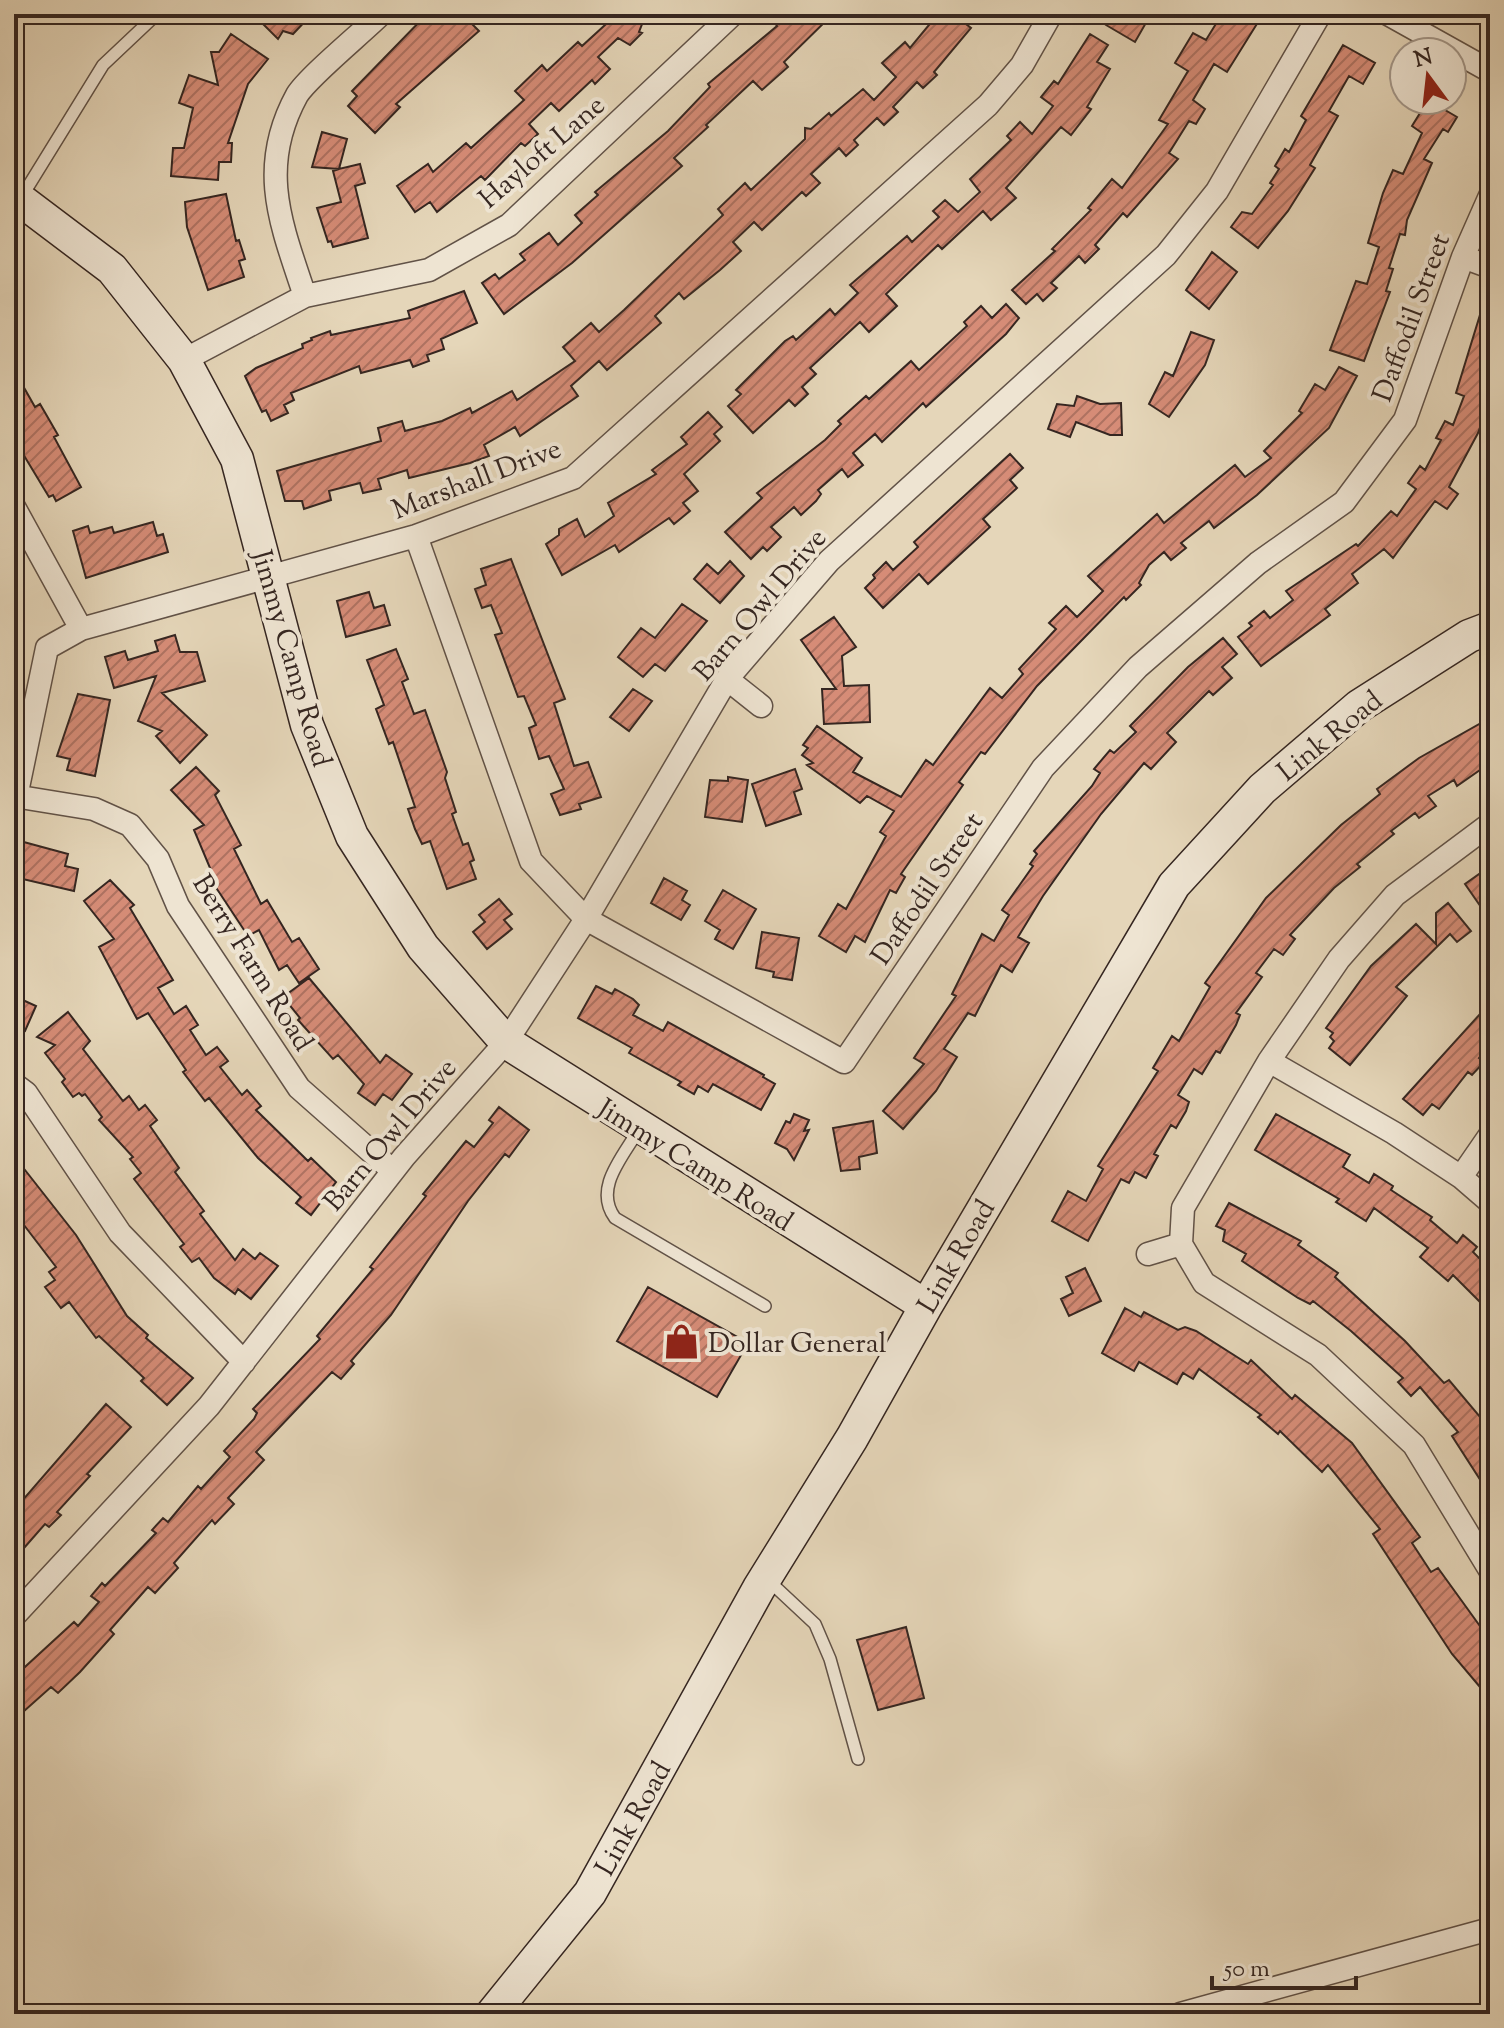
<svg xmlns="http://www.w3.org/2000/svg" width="1504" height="2028" font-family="'Sorts Mill Goudy',serif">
<defs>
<pattern id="building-hatch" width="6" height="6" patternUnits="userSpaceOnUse" patternTransform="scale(2)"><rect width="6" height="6" fill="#d68c77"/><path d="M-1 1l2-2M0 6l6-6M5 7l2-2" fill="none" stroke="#ae7261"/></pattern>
</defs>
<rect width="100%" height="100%" fill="#e5d6b9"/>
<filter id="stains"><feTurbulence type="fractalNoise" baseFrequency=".0025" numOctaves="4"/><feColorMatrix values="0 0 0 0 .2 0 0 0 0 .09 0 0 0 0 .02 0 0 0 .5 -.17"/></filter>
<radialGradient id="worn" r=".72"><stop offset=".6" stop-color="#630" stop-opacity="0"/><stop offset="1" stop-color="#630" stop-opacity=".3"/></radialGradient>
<path fill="url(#building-hatch)" stroke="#352621" stroke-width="2" d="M253,14H312L293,34L283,31L278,39Z
M427,14H484L473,25L479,31L396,104L400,107L375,133L348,106L357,96L352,91Z
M617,14H646L639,32L642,33L630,45L618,38L598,57L610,69L595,84L592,80L559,111L551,103L529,124L538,134L525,146L521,143L485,180L481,176L437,212L430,202L415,212L397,186L428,164L433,172L466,143L471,148L524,100L515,91L542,65L547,71L578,42L582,46Z
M783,14H833L784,62L788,67L762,90L753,81L706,125L708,127L674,158L682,166L572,263L504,314L482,283L495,274L499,279L525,260L520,254L549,233L558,245L582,223L575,215L598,195L595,192L668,131L710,87L708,84L777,26L774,22Z
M938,14H953L971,28L934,72L937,75L923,88L917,82L893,107L898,112L884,125L877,118L854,140L858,145L846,156L839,148L811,174L820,183L806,196L802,192L762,230L754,222L733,242L741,251L720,270L684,299L679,293L655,316L661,323L607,370L599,361L571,386L578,396L520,436L515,427L484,445L489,456L470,463L409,478L407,470L378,479L381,489L363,493L360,483L329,491L331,500L304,509L302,501H285L277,471L381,441L378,428L402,421L405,431L442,421L470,408L472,413L512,391L517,400L575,361L563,347L591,323L599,332L624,310L723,215L718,209L745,183L751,190L805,139V128L811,129L829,113L831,116L863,89L874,100L896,77L882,63L905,42L910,48Z
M1112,14H1151L1135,42L1106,25Z
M1222,14H1250L1260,19L1227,72L1214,64L1193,100L1205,109L1196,124L1189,121L1169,153L1178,159L1127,217L1123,213L1095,245L1099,249L1085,263L1079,256L1051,283L1057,288L1043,301L1037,294L1026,304L1012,290L1055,251L1052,249L1091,210L1088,208L1112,179L1122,188L1168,124L1159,120L1188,71L1175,63L1193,33L1206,40Z
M231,34L268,59L248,84L228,143H232L231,162H219L218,180L171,176L173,148H184L193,108L179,103L189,75L218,85L211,52H219Z
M1090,34L1108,45L1097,62L1110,69L1087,107L1091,109L1071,135L1061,127L1006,188L1016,198L991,220L983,211L942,249L938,245L886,294L897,306L869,332L860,322L810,368L816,374L802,387L808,394L795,406L789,400L753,433L728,406L741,394L736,390L785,341L793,336L796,340L830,309L835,315L858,293L850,285L907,236L912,242L939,217L933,211L945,200L958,212L980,192L970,179L1011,140L1007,136L1020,122L1032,134L1053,106L1041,97L1054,81L1058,84Z
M1343,45L1375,63L1363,84L1349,76L1329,111L1338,116L1310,165L1315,168L1288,211L1258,248L1231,227L1242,212L1252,214L1273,185L1270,183L1279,169L1275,166L1285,149L1289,152L1306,120L1301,116Z
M1428,100L1457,117L1448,132L1443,129L1424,159L1432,163L1407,220L1405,235L1400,234L1389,268L1393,269L1386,291L1390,292L1364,361L1330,350L1356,281L1367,284L1379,247L1368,243L1383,193L1393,170L1403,174L1422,133L1412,126Z
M322,132L347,139L339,169L360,164L365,183L355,186L368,238L333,247L331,241L328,242L317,208L341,202L333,171L339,169L312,167Z
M226,194L236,241L239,240L245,259L239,261L244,277L208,290L187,227L185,202Z
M1212,252L1237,272L1209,309L1186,290Z
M464,291L477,323L441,339L444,349L427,355L429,361L413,367L410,360L361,373L359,366L291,393L294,400L284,405L288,413L271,421L266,410L262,412L245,376L256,368L303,348L302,344L312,340L311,338L330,331L331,335L410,318L408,311Z
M1487,292L1490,400L1478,433L1449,487L1458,494L1447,509L1435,501L1393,558L1384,549L1352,574L1358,583L1325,609L1330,615L1261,666L1238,637L1252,626L1249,623L1264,611L1270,618L1293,600L1286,591L1356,544L1358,546L1391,511L1397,516L1416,489L1408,483L1420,466L1425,470L1441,440L1436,438L1445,421L1453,425L1464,396L1456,393Z
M1006,304L1019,318L1006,334L926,407L923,403L882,442L875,434L853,453L863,465L848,477L842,469L818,490L821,494L816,501L801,515L794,507L771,527L781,537L767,551L763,547L751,559L725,532L762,498L757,493L825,440L841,424L838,421L866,396L869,399L911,361L919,370L967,326L964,322L981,306L992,318Z
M1191,332L1214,340L1205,365L1169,417L1149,404L1165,372L1173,376Z
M1339,367L1357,376L1329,428L1257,495L1214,528L1209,521L1181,543L1186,548L1171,560L1164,552L1149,565L1139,583L1141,585L1126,600L1124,597L1037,686L985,754L981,752L959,782L963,785L901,874L905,877L896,893L890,890L865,942L855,936L846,952L819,936L838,904L846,909L886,836L880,832L894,811L867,796L860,803L807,765L813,763L802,755L808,748L803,745L817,726L862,758L853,772L901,797L926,760L933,765L990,688L1002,698L1023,674L1019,669L1056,629L1049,623L1066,606L1077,617L1103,591L1088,576L1157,514L1164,523L1235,465L1245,477L1271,458L1264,451L1302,413L1299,411L1315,384L1325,390Z
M14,370L35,407L40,404L58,435L54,437L81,487L56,501L53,495L49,497L14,439Z
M1077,396L1100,404L1121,403L1122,435H1110L1076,422L1070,437L1048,429L1057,404L1074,406Z
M708,412L722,427L714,434L720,441L684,474L698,491L683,503L690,511L674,524L669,518L619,552L615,545L562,575L546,544L559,535V529L577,519L585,537L614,516L608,503L656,474L652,470L687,444L681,437Z
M1010,454L1023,468L1010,480L1017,488L983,519L990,527L928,584L919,574L883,608L865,588L875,578L873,575L886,562L893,570L918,547L914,542Z
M153,522L157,536L163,534L168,552L86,578L73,531L88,526L90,533L112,527L114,533Z
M511,559L565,699L554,703L574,766L588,762L601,797L579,804L581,809L560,815L551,794L564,789L549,756L539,759L529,728L536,725L524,696L518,697L495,635L502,633L491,605L482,608L475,589L486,585L481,569Z
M730,561L744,576L720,603L694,579L707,564L718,574Z
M369,592L374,608L384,605L390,625L346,637L337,601Z
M682,604L707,621L665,671L655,664L643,677L618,657L641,628L655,638Z
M834,617L856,647L842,656L844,686L869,685L870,722L824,724L822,689H836L801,640Z
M175,635L180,652H197L205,681L162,693L207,735L180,763L156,736L162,731L138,721L156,676L114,688L105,657L125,651L128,660L158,651L155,641Z
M1223,638L1237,654L1222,667L1232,678L1213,695L1209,691L1167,733L1176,742L1151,769L1144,763L1101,814L1043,896L1018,937L1029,943L1012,972L1001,965L975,1016L968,1013L944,1049L957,1057L936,1091L903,1129L883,1111L924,1064L914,1058L956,996L952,994L982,934L994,941L1009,915L1002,910L1033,866L1030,864L1037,854L1034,851L1092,786L1100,773L1094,769L1110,750L1114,753L1136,732L1130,726L1188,667Z
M396,649L408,679L402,682L414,714L425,710L447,772L445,778L456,812L452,814L463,845L468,843L474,860L470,862L476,879L447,889L430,841L422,844L415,829L408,809L415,807L393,742L389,744L376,709L384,705L367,660Z
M633,689L652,701L629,731L610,717Z
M78,694L110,700L95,776L67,770L70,759L57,756Z
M1490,718V763L1457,786L1454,780L1428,796L1436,806L1419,818L1415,813L1391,831L1394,834L1357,864L1360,867L1334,888L1290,935L1295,939L1283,955L1274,949L1256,973L1262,977L1236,1013L1240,1015L1236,1025L1220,1053L1216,1051L1202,1074L1194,1069L1178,1095L1189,1102L1186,1111L1176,1128L1171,1125L1154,1154L1158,1156L1146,1178L1135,1172L1129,1183L1121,1179L1088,1241L1052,1221L1068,1191L1086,1201L1103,1169L1098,1166L1158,1071L1153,1068L1172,1036L1179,1041L1210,987L1205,983L1266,898L1341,825L1380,794L1377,789L1419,758Z
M196,767L219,791L215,795L241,845L234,849L261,904L267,900L292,942L299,938L319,969L299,983L287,965L279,970L259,930L248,936L211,880L213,875L194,830L204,825L171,790Z
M795,769L802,789L794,792L801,814L766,826L752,784Z
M728,777L748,780L742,822L705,817L710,780L728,781Z
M20,841L68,854L65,866L78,869L74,891L14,877V843Z
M1482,872L1490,884V920L1465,884Z
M664,878L687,891L682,900L690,905L681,920L651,903Z
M110,880L134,905L130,908L173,980L158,988L174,1014L186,1006L198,1025L190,1030L206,1055L217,1047L228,1061L220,1067L242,1095L247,1090L261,1106L256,1110L308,1161L311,1158L336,1182L311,1215L296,1203L301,1197L258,1158L209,1098L205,1101L183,1072L186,1070L148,1013L137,1019L99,947L114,939L84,901Z
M723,890L756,909L733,949L715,939L720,930L705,921Z
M499,899L512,914L504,920L512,929L487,949L473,932L485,922L479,915Z
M1448,903L1471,931L1457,942L1450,934L1396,987L1407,996L1350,1065L1329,1048L1334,1041L1330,1037L1333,1033L1326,1028L1371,966L1416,924L1436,944V913Z
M762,932L799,938L792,980L773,977L774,972L756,968Z
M309,978L380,1063L386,1055L412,1074L392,1100L383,1094L375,1105L358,1093L364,1084L338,1055L333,1059L298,1020L300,1018L283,997Z
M596,986L612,994L615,989L633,999L639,1005L633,1015L663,1031L668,1022L764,1075L763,1077L775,1084L761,1110L713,1084L708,1092L698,1086L694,1094L678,1085L681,1082L629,1053L632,1048L578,1018Z
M14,996L36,1006L25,1031L14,1027Z
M1490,1003V1044L1479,1058L1484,1062L1472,1075L1468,1072L1439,1109L1432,1104L1423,1115L1403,1099Z
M68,1012L90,1041L83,1049L123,1101L129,1096L139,1110L145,1105L157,1120L150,1126L179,1168L175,1172L204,1211L200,1214L235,1260L243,1249L255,1259L260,1253L278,1266L251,1299L238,1289L235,1294L214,1278L199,1258L192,1262L180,1247L184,1244L134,1179L141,1173L130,1159L133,1157L99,1120L102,1117L85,1094L82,1096L79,1093L73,1097L62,1082L65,1079L45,1053L55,1045L37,1037Z
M499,1107L529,1130L509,1157L505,1154L468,1201L391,1315L351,1361L354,1364L341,1379L332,1372L256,1452L264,1460L228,1498L234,1504L215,1524L212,1520L174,1563L178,1568L155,1593L148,1587L110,1630L114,1634L80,1672L58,1693L51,1687L14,1720V1677L74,1622L78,1626L99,1602L91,1596L102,1583L105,1586L156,1533L152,1530L163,1518L168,1522L198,1486L201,1489L230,1457L224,1451L254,1419L257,1413L253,1409L320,1339L317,1336L373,1269L370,1267L426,1196L423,1194L466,1141L474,1147L493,1123L489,1120Z
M794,1114L809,1120L804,1131L809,1130L794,1160L787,1149L775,1143L786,1121L790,1123Z
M1276,1114L1350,1155L1343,1167L1369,1183L1374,1174L1393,1186L1391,1190L1432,1217L1430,1220L1457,1243L1463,1235L1477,1247L1473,1252L1490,1269V1312L1453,1275L1448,1281L1420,1257L1428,1248L1374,1208L1366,1221L1336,1202L1339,1199L1255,1150Z
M873,1121L877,1153L859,1157L860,1169L841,1171L833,1128Z
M14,1156L76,1235L127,1316L148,1335L146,1338L193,1378L167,1405L141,1381L144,1378L99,1336L96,1338L69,1302L61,1308L45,1287L55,1280L49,1272L56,1267L14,1212Z
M1229,1203L1301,1241L1298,1245L1338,1273L1335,1277L1405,1341L1444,1383L1449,1380L1480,1417L1490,1410V1495L1452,1436L1458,1432L1420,1387L1411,1396L1398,1382L1403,1378L1351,1331L1313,1301L1310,1304L1298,1298L1242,1261L1246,1254L1223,1241L1225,1230L1216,1226Z
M1085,1268L1101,1301L1069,1316L1061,1299L1073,1293L1066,1277Z
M648,1287L748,1343L717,1397L617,1341Z
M1125,1308L1141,1317L1144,1312L1178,1330L1185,1327L1196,1331L1248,1364L1251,1360L1292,1399L1295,1395L1352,1443L1420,1537L1412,1543L1431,1572L1438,1568L1490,1640V1679L1480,1687L1452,1654L1373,1534L1380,1529L1328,1465L1322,1472L1280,1431L1278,1434L1258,1417L1261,1415L1199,1369L1193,1379L1183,1373L1177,1384L1139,1362L1134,1371L1102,1353Z
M106,1404L131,1427L87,1474L90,1476L57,1512L61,1515L49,1527L45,1524L24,1548L14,1539V1510Z
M906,1627L924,1698L878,1710L857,1640Z"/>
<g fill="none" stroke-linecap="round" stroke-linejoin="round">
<defs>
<path id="lane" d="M21,198L103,65L157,14
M639,1129C623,1157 593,1188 615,1218L765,1306
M769,1581L815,1624L830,1659L858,1759"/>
<path id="street" d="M1388,14L1490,71
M1463,257L1490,267
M305,296C281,224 257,168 297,95C308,77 363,32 381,14
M184,360L305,296L429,270L509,225L733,14
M14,507L81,629
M416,536L531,861L586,919L844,1062L1043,768L1138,667L1258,563L1344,502L1405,420L1463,257L1490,196
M727,679L761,706
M14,796L94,809L130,825L158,859L178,906L299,1088L393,1171
M16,797L47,648L81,629L416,536L573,478L988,105L1022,65L1051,14
M1490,824L1395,895L1339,959L1269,1061L1183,1208L1181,1244L1204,1283L1318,1355L1414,1445L1490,1570
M1269,1061L1394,1133L1461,1177L1490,1135
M14,1084L26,1093L120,1233L244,1362
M1461,1177L1490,1202
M1148,1254L1181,1244
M14,1616L209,1406L404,1157L506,1042L586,919L727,679L829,561L1166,255L1217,191L1320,14
M1180,2014L1490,1929"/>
<path id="secondary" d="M14,195L112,269L184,360L237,459L307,725L352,836L423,947L506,1042L926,1306
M492,2014L590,1893L759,1588L852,1438L926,1306L1174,885L1262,789L1359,706L1469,636L1490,628"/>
</defs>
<use href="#lane" stroke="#615247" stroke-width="14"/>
<use href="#street" stroke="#615247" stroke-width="25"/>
<use href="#secondary" stroke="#352621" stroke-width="35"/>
<use href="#lane" stroke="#eee4d2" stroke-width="11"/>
<use href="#street" stroke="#eee4d2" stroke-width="22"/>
<use href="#secondary" stroke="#eee4d2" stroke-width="32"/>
</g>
<defs>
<symbol id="shop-bare" viewBox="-9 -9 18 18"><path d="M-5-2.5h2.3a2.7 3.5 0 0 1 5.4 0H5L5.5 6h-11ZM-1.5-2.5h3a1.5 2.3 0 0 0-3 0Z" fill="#8f2418" stroke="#eee4d2" stroke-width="2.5" paint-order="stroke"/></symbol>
</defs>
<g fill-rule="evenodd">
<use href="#shop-bare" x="656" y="1316" width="51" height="51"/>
</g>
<g text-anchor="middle" stroke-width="8" stroke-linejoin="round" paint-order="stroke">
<g font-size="28" fill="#352621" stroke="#eee4d2">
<text transform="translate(541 151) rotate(-41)" y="10">Hayloft Lane</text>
<text transform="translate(1410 317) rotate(-70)" y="10">Daffodil Street</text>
<text transform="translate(476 478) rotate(-21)" y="10">Marshall Drive</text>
<text transform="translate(759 604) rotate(-50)" y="10">Barn Owl Drive</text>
<text transform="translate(293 658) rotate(74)" y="10">Jimmy Camp Road</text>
<text transform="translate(1329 735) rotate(-39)" y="10">Link Road</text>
<text transform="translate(926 888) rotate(-56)" y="10">Daffodil Street</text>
<text transform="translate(254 962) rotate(58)" y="10">Berry Farm Road</text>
<text transform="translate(389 1134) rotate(-50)" y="10">Barn Owl Drive</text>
<text transform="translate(696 1164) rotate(32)" y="10">Jimmy Camp Road</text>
<text transform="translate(955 1256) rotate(-60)" y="10">Link Road</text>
<text transform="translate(632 1818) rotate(-61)" y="10">Link Road</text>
</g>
<g font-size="28" fill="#352621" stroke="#eee4d2" text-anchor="start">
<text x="708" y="1352">Dollar General</text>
</g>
</g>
<rect width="1504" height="2028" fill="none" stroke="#e5d6b9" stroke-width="48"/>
<rect x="16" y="16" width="1472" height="1996" fill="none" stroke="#352621" stroke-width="4"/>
<rect x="24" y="24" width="1456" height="1980" fill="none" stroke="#352621" stroke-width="2"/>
<g transform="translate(1428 76) rotate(345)"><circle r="38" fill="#eee4d2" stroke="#a4988b" stroke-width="2"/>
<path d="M0-6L14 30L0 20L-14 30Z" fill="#8f2418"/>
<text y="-12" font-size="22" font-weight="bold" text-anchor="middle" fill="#352621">N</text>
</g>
<path d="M1212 1976v12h144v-12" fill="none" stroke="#352621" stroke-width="4"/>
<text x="1224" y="1976" font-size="24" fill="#352621" stroke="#eee4d2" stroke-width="6" paint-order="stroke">50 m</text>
<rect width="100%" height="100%" filter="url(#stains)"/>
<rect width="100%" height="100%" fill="url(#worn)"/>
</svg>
